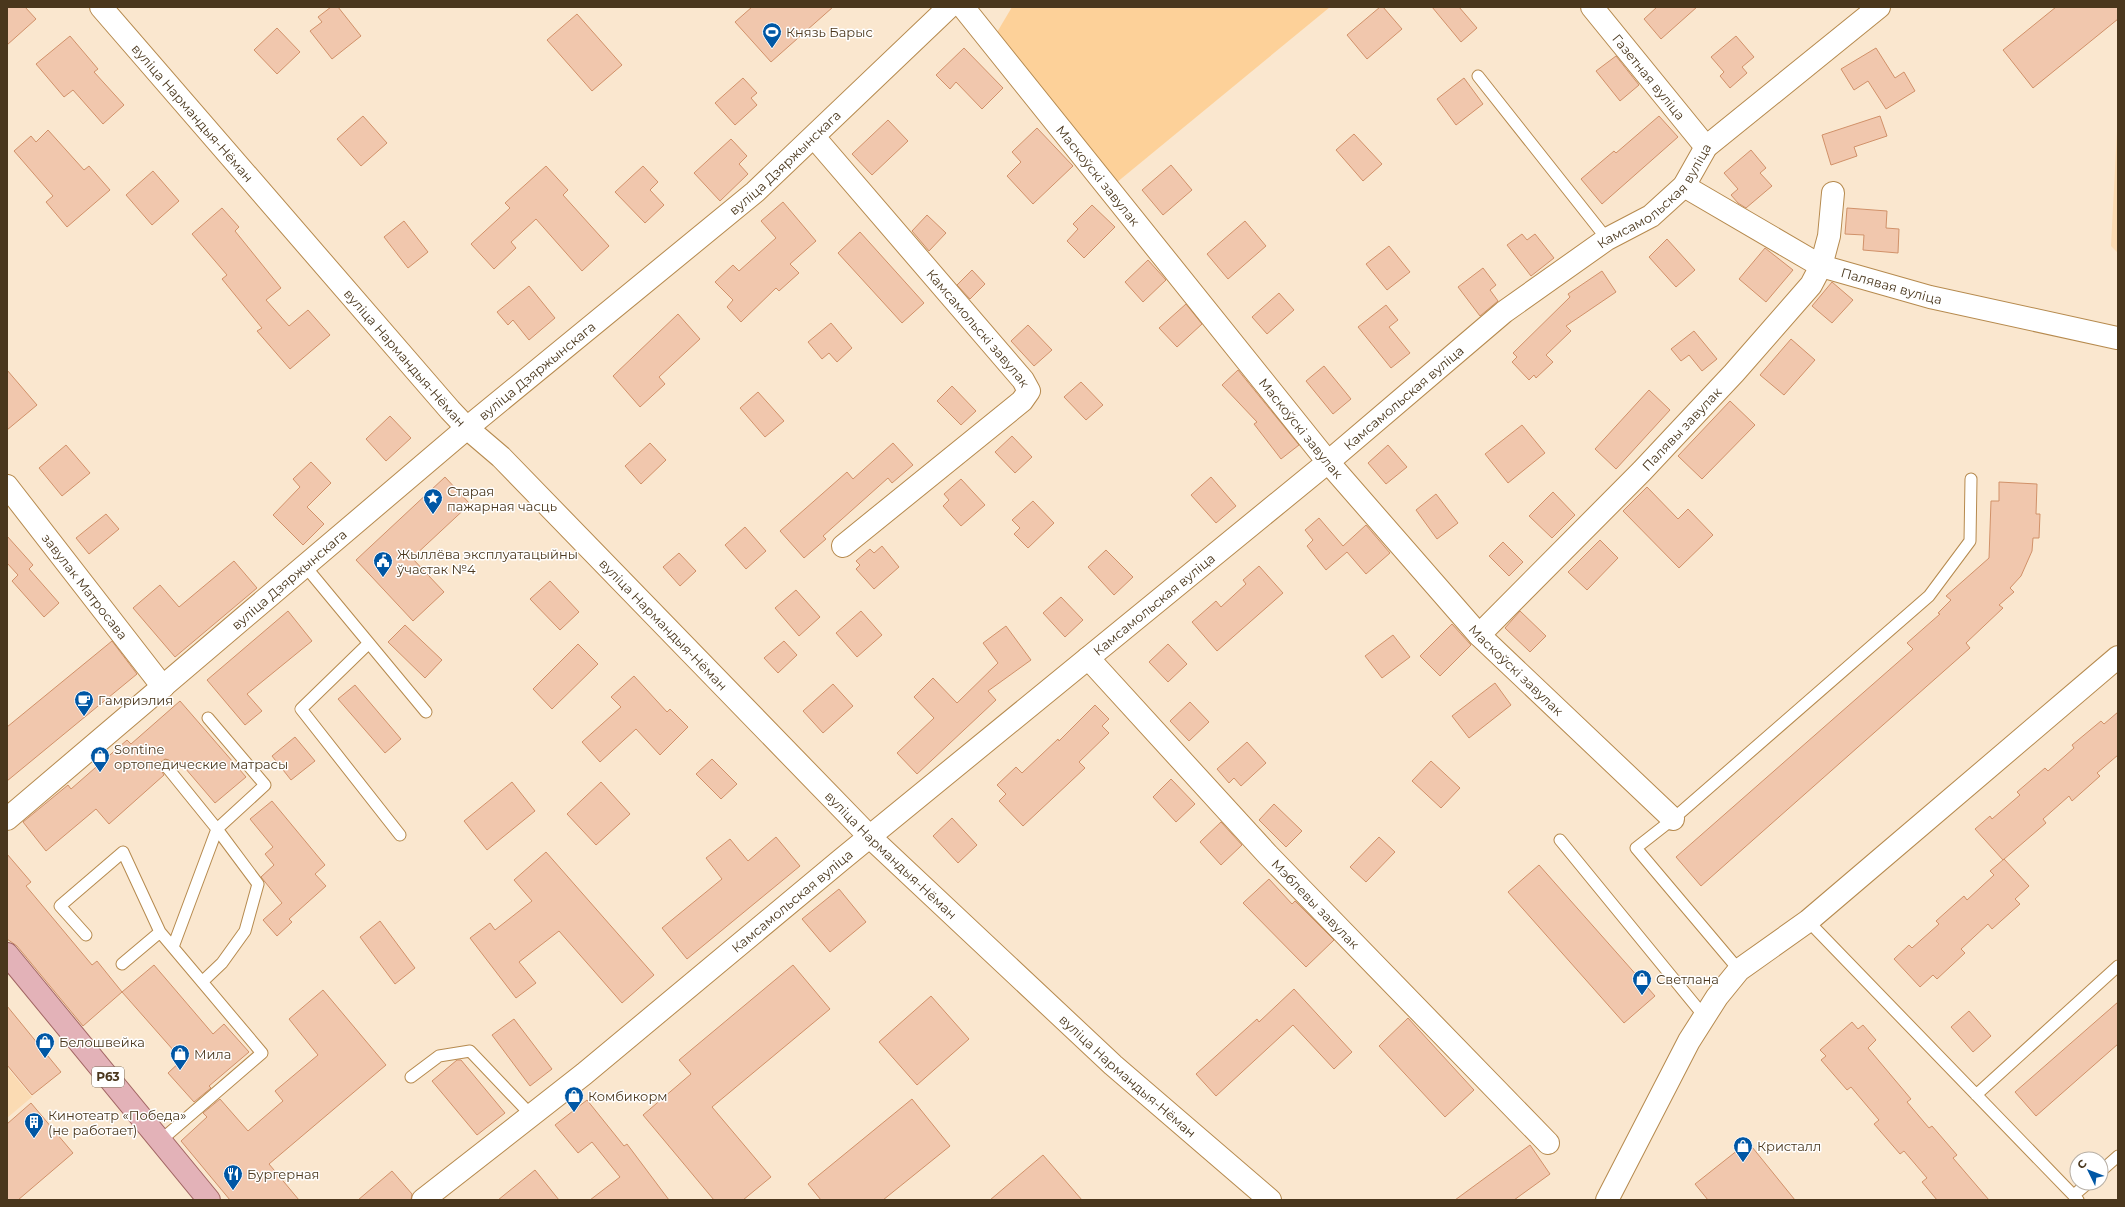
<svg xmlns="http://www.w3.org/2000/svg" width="2125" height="1207" font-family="Montserrat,sans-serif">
<rect width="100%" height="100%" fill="#fae7cf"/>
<path fill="#fbdbb3" d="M2118,112V253L2111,246Z
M7,1067L32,1097L7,1118Z"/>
<path fill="#fdd199" d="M1012,7H1330L1116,183L996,34Z"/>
<path fill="#f1c7ad" stroke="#d19169" d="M7,7H25L36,19L7,45Z
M331,7H338L361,36L332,59L310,31L322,22L318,17Z
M752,7H833L771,62L735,22Z
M1380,7H1383L1402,29L1367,59L1347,35Z
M1432,7H1459L1477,28L1461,42Z
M1657,7H1697L1661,39L1644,19Z
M2056,7H2118V19L2033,88L2003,50Z
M577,14L622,65L592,91L547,40Z
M277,28L300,52L277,74L254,50Z
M70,36L98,69L94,72L124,105L103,124L73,90L64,97L36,64Z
M1736,36L1754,57L1742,67L1747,73L1730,88L1720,76L1724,72L1711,57Z
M964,48L1003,88L982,109L956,82L950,89L936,75Z
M1876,48L1895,78L1904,72L1915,91L1886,109L1868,81L1854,90L1841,69Z
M1616,56L1639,85L1620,101L1596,71Z
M743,78L757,93L751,98L757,105L735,125L715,103Z
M1464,78L1483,104L1456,125L1437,99Z
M363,116L387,143L361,166L337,139Z
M1659,116L1678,137L1602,204L1581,179L1614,151L1616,153Z
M1880,116L1887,136L1854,147L1857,156L1831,165L1822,135Z
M888,120L908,141L872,175L852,154Z
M1037,128L1073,166L1033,204L1007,176L1021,162L1012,152Z
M48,130L84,170L89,166L110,190L67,227L46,202L53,196L14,151L31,136L36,142Z
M1354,134L1382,164L1363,181L1336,150Z
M731,139L747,156L739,164L748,174L720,201L694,173Z
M1751,150L1766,168L1760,173L1772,186L1746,208L1738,203L1731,195L1738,189L1724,173Z
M1171,165L1192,190L1163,215L1142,190Z
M546,166L568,190L563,195L609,246L582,271L536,219L511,242L516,248L494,269L471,244L510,208L505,203Z
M643,166L658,182L650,190L664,205L645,223L615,192Z
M153,171L179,201L152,225L126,195Z
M783,202L816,241L790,264L799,273L779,291L776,288L741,322L727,307L733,300L715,282L733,265L739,271L776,238L761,221Z
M1092,205L1115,227L1084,258L1067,241L1078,229L1073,224Z
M222,208L239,227L235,231L281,288L266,300L289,326L308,310L330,335L290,369L257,331L262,328L222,279L227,275L192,234Z
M1847,208L1887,211L1886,228L1899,229L1898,253L1863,250L1864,235L1845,234Z
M927,215L946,233L929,251L912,231Z
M404,221L428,252L408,268L384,237Z
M1245,221L1266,246L1228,279L1207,254Z
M860,232L924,303L902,323L838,253Z
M1522,234L1527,240L1535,234L1554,258L1531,276L1507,245Z
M1667,239L1695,270L1676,287L1649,257Z
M1389,246L1410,272L1387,290L1366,264Z
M1765,248L1793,270L1766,302L1739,279Z
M1148,260L1166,280L1143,302L1125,282Z
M1483,268L1496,285L1490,290L1498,301L1480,316L1458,287Z
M972,270L985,284L970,299L957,285Z
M1602,271L1616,292L1566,326L1571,331L1546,355L1553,362L1536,378L1534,375L1529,380L1512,362L1517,357L1513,353L1570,297L1568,294Z
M1832,282L1853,300L1832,323L1812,306Z
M529,286L555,318L529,340L513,320L508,325L497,312Z
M1279,293L1294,310L1267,334L1252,317Z
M1186,304L1202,324L1177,347L1159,328Z
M1386,305L1398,320L1389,327L1410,353L1391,368L1358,327Z
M678,314L700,339L659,377L665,384L640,407L613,376Z
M831,323L852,348L837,362L829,353L822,359L808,342Z
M1028,325L1052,350L1034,366L1011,341Z
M1694,331L1717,359L1702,371L1689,355L1681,361L1671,349Z
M1791,339L1815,360L1784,395L1760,375Z
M1324,366L1351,399L1333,414L1306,381Z
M7,370L37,405L7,430Z
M1238,370L1299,445L1281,459L1254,424L1257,422L1222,385Z
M1081,382L1103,405L1086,420L1064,397Z
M952,386L976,411L961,425L937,401Z
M1649,390L1670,410L1616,469L1595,449Z
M758,392L784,421L765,437L740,408Z
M1730,401L1755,425L1702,479L1678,456Z
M390,416L411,438L386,461L366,439Z
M1522,425L1545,453L1508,483L1485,454Z
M1012,436L1032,457L1015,473L995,452Z
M650,443L666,460L641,484L625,466Z
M893,443L913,465L892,483L888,478L823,536L826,539L804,558L780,531L847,472L853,479Z
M66,445L90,473L62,496L39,468Z
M1388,445L1407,467L1386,484L1368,463Z
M311,462L331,483L307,507L324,524L303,545L273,515L300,487L293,479Z
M445,477L470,504L412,558L444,592L413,621L356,560Z
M1211,477L1236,506L1216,523L1191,495Z
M961,479L985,505L961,526L943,506L949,500L944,494Z
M1999,482L2037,484L2036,514H2040L2039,538H2033L2032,551L2021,576L2010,588L2014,592L1999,605L2003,608L1966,643L1970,648L1701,886L1676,857L1913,649L1907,643L1940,614L1938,613L1951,600L1946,596L1989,558L1991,501H1999Z
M1647,487L1678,519L1688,509L1713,535L1679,568L1623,511Z
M1553,492L1575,515L1552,538L1529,516Z
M1436,494L1458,523L1437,539L1416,510Z
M1033,501L1054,523L1028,548L1014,534L1020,528L1012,520Z
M106,514L119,529L89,554L76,538Z
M1319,518L1343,546L1366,525L1390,553L1366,574L1347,552L1326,570L1307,546L1313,540L1305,530Z
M745,527L766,551L746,569L725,545Z
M7,536L33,565L29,569L59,603L44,617L12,581L18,575L7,563Z
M1600,540L1618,558L1587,590L1568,572Z
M1503,542L1523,562L1509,576L1489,556Z
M882,546L899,567L874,589L856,569L860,565L856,561L870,549L874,553Z
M1106,550L1133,577L1114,595L1088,567Z
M679,553L696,571L680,586L663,567Z
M234,561L257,588L175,657L133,608L160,585L179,607Z
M1259,566L1283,593L1217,651L1192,622L1216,601L1221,607L1246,584L1243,580Z
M550,581L579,612L560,630L530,599Z
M796,590L820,617L799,636L775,608Z
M1061,597L1083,620L1065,637L1043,613Z
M288,611L312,641L247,694L262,711L245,725L207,680Z
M861,611L882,635L857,657L836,633Z
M1520,611L1546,636L1530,652L1505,628Z
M1452,624L1471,645L1440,676L1420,656Z
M405,625L442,660L425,678L388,642Z
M1006,626L1031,660L988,691L996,700L917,774L897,753L934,718L914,697L933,678L957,703L998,663L983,643Z
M1393,635L1410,657L1382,678L1365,656Z
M112,641L137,674L7,781V727Z
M784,641L797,655L778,673L764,658Z
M578,644L598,664L552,709L533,689Z
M1168,644L1187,664L1168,682L1149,662Z
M634,676L667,712L670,709L688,727L660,755L636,729L600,762L582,742L621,707L611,697Z
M1495,683L1511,705L1469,738L1452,716Z
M833,684L853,706L823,733L803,711Z
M355,685L401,739L385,753L338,699Z
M180,701L246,777L215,803L179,761L174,765L169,760L165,759L160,763L159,767L164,775L109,824L96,809L46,851L23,822L68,785L71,789L127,740L131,744Z
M1190,702L1209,722L1189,741L1170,721Z
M1095,705L1109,719L1102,726L1109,733L1079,762L1085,768L1023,826L999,801L1006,794L997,785L1016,767L1022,773L1058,739L1059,741Z
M2118,712V755L2097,773L2100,776L2072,801L2069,796L2043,819L2046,823L2003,860L1975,829L1990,816L1992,819L2020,795L2017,792L2045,768L2048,771L2074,748L2072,745L2101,721L2104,724Z
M295,737L315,761L291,780L272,756Z
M1247,742L1266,763L1241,786L1234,778L1229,783L1217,769Z
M712,759L737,784L721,799L696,774Z
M1431,761L1460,788L1441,808L1412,781Z
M1171,779L1195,804L1176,822L1153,797Z
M512,782L535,811L487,850L464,821Z
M601,782L630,814L596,845L567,814Z
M272,801L325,865L315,874L326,886L289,919L292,922L277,936L263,920L282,903L261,877L274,865L265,854L273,847L250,819Z
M1274,804L1302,831L1286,847L1259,820Z
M952,818L977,845L958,863L933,836Z
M1221,822L1242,845L1221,865L1200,842Z
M776,837L800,866L687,959L662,928L722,879L706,858L730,839L748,861Z
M1379,837L1395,852L1366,882L1350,867Z
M546,852L654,975L622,1003L559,931L519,962L536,983L516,998L470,938L490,923L495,930L532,901L514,880Z
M7,854L31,882L26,886L92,965L97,961L122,992L83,1026L17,946L7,939Z
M2004,859L2029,886L2015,899L2020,904L1992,929L1988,924L1961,949L1965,953L1937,979L1933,975L1920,987L1894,959L1909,945L1912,948L1939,924L1936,921L1964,896L1967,900L1994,875L1990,871Z
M1539,865L1655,996L1624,1023L1508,892Z
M1269,879L1292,904L1295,901L1334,940L1306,967L1243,903Z
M839,889L866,922L830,952L802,919Z
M380,921L415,968L395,984L360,937Z
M154,965L213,1034L224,1024L249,1052L209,1086L211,1088L194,1102L168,1073L182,1060L122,992Z
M793,965L830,1009L712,1107L771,1177L743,1200H714L643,1115L691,1074L679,1060Z
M1294,989L1352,1052L1334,1069L1293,1025L1216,1096L1196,1074L1257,1019L1259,1022Z
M323,990L386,1065L269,1164L299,1200H230L181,1141L207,1117L203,1113L220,1099L248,1131L283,1101L275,1091L318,1055L289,1019Z
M931,996L969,1039L917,1085L879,1042Z
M2118,1002V1044L2036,1116L2015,1092Z
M7,1006L61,1072L32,1095L7,1065Z
M1969,1011L1991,1036L1973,1052L1951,1027Z
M1408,1018L1474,1090L1445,1117L1379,1046Z
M514,1019L552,1069L530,1086L492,1035Z
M1852,1022L1858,1029L1863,1025L1876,1040L1868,1048L1911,1099L1907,1102L1929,1128L1932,1126L1957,1155L1953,1158L1989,1200H1937L1922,1182L1927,1178L1904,1151L1900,1154L1874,1124L1879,1120L1851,1087L1847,1090L1821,1060L1826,1056L1820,1050Z
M457,1060H461L505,1113L477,1135L432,1081Z
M912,1099L950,1146L883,1200H821L808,1184Z
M587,1100L624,1146L627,1144L669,1200H590L620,1177L592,1142L578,1153L555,1125Z
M31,1103L73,1153L18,1200H7V1124Z
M1748,1142L1795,1200H1708L1695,1184Z
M1530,1145L1550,1174L1514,1200H1455Z
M1043,1155L1082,1200H990Z
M535,1170L559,1200H498Z
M392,1171L412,1194L411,1200H358Z"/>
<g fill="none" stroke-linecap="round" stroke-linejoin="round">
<defs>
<path id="service" d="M1478,76L1607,239
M305,566L426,712
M369,643L301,709L400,835
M166,766L217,829L173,947
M1560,840L1704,1016
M1808,921L2078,1200
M86,935L60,906L123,852L160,932
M122,964L160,932L262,1053L160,1141
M1739,970L1636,848L1673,819L1929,596L1970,541L1971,479
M202,982L222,963L245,931L258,884L217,829L265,785L208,718
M411,1077L439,1056L470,1051L531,1115
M1976,1095L2118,966
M2101,1171L2118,1156
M2074,1195L2088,1183"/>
<g id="minor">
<path id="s1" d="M101,7L450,410L467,428"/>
<path id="s2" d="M963,7L1328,462L1479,635L1673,819"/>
<path id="s3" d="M1592,7L1706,147"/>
<path id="s4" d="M814,137L1023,380L1029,391L1022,401L843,546"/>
<path id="s5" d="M1684,186L1821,266L1930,297L2117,338"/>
<path id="s6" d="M7,486L163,687"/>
<path id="s7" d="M1479,635L1642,471L1734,373L1811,285L1821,266L1829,236L1833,193"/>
<path id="s8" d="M1088,658L1268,855L1548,1143"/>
<path id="s9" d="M423,1200L584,1074L841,860L1328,462L1504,312L1607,239L1651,216L1684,186L1706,147L1879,7"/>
<path d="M1607,1200L1689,1041L1717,997L1739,970L1808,921L2118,657"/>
</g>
<g id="tertiary">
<path id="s10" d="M467,428L501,457L870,837L1113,1065L1270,1200"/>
<path id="s11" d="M7,819L467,428L755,192L949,7"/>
</g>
<path id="primary" d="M7,954L209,1200"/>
</defs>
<use href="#service" stroke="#b68a4e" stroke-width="13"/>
<use href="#minor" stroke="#b68a4e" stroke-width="24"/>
<use href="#tertiary" stroke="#b68a4e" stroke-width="24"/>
<use href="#primary" stroke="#a26663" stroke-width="24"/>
<use href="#service" stroke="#fff" stroke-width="11"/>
<use href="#minor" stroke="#fff" stroke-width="22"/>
<use href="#tertiary" stroke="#fff" stroke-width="22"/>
<use href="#primary" stroke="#e3b2b8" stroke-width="22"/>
</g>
<defs>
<symbol id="stadium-pin" viewBox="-11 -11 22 30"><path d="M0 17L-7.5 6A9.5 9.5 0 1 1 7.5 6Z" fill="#0057a5" stroke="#fff"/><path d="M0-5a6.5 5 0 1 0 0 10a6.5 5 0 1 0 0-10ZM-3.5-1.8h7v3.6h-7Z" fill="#fff"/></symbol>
<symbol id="sight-pin" viewBox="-11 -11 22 30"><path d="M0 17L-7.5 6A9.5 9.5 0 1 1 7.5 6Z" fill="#0057a5" stroke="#fff"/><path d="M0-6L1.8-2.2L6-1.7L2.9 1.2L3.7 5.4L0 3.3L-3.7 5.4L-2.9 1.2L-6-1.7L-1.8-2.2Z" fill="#fff"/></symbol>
<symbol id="civic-pin" viewBox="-11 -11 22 30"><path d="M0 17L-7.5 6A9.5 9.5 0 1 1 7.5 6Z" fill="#0057a5" stroke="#fff"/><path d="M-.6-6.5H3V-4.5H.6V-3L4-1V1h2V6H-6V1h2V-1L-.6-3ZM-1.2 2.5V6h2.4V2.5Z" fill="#fff"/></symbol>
<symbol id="cafe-pin" viewBox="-11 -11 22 30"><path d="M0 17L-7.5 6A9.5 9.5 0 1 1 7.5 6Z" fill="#0057a5" stroke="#fff"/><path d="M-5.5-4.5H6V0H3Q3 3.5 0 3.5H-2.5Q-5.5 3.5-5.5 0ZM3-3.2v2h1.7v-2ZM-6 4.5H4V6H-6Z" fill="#fff"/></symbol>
<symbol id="shop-pin" viewBox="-11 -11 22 30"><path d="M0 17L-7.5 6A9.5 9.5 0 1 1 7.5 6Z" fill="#0057a5" stroke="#fff"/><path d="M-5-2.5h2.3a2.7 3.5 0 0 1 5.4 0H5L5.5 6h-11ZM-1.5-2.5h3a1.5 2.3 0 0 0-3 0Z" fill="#fff"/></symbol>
<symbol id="building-pin" viewBox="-11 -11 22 30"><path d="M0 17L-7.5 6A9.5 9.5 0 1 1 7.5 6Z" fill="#0057a5" stroke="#fff"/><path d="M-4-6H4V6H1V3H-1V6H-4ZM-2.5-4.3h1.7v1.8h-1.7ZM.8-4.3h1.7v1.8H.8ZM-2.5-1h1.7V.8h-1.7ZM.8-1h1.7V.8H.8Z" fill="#fff"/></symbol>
<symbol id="restaurant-pin" viewBox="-11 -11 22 30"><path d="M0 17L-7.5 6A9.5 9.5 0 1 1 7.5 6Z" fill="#0057a5" stroke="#fff"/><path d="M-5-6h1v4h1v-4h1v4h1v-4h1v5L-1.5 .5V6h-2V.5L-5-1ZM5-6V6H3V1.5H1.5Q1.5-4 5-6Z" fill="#fff"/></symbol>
</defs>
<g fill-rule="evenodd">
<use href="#stadium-pin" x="761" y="21" width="22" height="30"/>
<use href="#sight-pin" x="422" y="487" width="22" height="30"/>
<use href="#civic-pin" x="372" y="550" width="22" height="30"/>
<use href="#cafe-pin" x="73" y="689" width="22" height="30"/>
<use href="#shop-pin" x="89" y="745" width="22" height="30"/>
<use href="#shop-pin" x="1631" y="968" width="22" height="30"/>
<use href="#shop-pin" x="34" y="1031" width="22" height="30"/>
<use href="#shop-pin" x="169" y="1043" width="22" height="30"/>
<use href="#shop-pin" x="563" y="1085" width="22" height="30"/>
<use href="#building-pin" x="23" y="1111" width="22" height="30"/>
<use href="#shop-pin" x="1732" y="1135" width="22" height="30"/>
<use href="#restaurant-pin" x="222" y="1163" width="22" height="30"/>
</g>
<g text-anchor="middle" stroke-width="3" stroke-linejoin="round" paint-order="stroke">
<rect fill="#fff" stroke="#807361" stroke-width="1" x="92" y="1067" width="32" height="20" rx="3"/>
<g font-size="12" font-weight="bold" fill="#4a371d">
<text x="108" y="1081">Р63</text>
</g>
<g font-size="13" fill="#4a371d" stroke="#fff" text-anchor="start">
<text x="786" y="37">Князь Барыс</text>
<text x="447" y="496">Старая<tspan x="447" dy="15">пажарная часць</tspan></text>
<text x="397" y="559">Жыллёва эксплуатацыйны<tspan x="397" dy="15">ўчастак №4</tspan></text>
<text x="98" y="705">Гамриэлия</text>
<text x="114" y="754">Sontine<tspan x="114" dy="15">ортопедические матрасы</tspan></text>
<text x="1656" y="984">Светлана</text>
<text x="59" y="1047">Белошвейка</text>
<text x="194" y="1059">Мила</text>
<text x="588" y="1101">Комбикорм</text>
<text x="48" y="1120">Кинотеатр «Победа»<tspan x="48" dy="15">(не работает)</tspan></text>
<text x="1757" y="1151">Кристалл</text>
<text x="247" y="1179">Бургерная</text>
</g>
<g font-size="13" fill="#4a371d" stroke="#fff">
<text dy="5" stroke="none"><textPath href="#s3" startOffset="90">Газетная вуліца</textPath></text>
<text dy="5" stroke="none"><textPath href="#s1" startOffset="140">вуліца Нармандыя-Нёман</textPath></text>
<text dy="5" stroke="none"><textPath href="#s11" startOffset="1018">вуліца Дзяржынскага</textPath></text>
<text dy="5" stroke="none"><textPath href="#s2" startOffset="216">Маскоўскі завулак</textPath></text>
<text dy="5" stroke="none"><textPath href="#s9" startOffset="1591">Камсамольская вуліца</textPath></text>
<text dy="5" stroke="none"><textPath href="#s5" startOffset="232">Палявая вуліца</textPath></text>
<text dy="5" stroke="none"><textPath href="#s4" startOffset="252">Камсамольскі завулак</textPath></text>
<text dy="5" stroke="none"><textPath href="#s1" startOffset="464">вуліца Нармандыя-Нёман</textPath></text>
<text dy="5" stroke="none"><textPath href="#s11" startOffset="694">вуліца Дзяржынскага</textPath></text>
<text dy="5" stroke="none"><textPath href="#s9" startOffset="1267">Камсамольская вуліца</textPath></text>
<text dy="5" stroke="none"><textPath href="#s2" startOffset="540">Маскоўскі завулак</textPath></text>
<text dy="5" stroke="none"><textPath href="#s7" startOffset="289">Палявы завулак</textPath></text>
<text dy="5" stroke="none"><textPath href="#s11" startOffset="370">вуліца Дзяржынскага</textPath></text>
<text dy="5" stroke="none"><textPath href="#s6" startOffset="127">завулак Матросава</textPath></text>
<text dy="5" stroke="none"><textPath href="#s9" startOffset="943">Камсамольская вуліца</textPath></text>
<text dy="5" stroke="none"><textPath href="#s10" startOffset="278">вуліца Нармандыя-Нёман</textPath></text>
<text dy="5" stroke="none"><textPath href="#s2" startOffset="864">Маскоўскі завулак</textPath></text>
<text dy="5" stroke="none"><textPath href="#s10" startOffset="602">вуліца Нармандыя-Нёман</textPath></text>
<text dy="5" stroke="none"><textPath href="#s9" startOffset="475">Камсамольская вуліца</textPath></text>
<text dy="5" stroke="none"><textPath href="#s8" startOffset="335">Мэблевы завулак</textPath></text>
<text dy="5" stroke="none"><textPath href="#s10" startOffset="926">вуліца Нармандыя-Нёман</textPath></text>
</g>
</g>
<rect width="2125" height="1207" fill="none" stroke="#4a371d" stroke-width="16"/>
<g transform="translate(2089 1171) rotate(313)"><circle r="19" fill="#ffffff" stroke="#b7afa5"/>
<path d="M0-3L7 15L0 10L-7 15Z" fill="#0057a5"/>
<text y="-6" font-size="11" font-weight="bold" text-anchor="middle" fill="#4a371d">С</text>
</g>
</svg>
